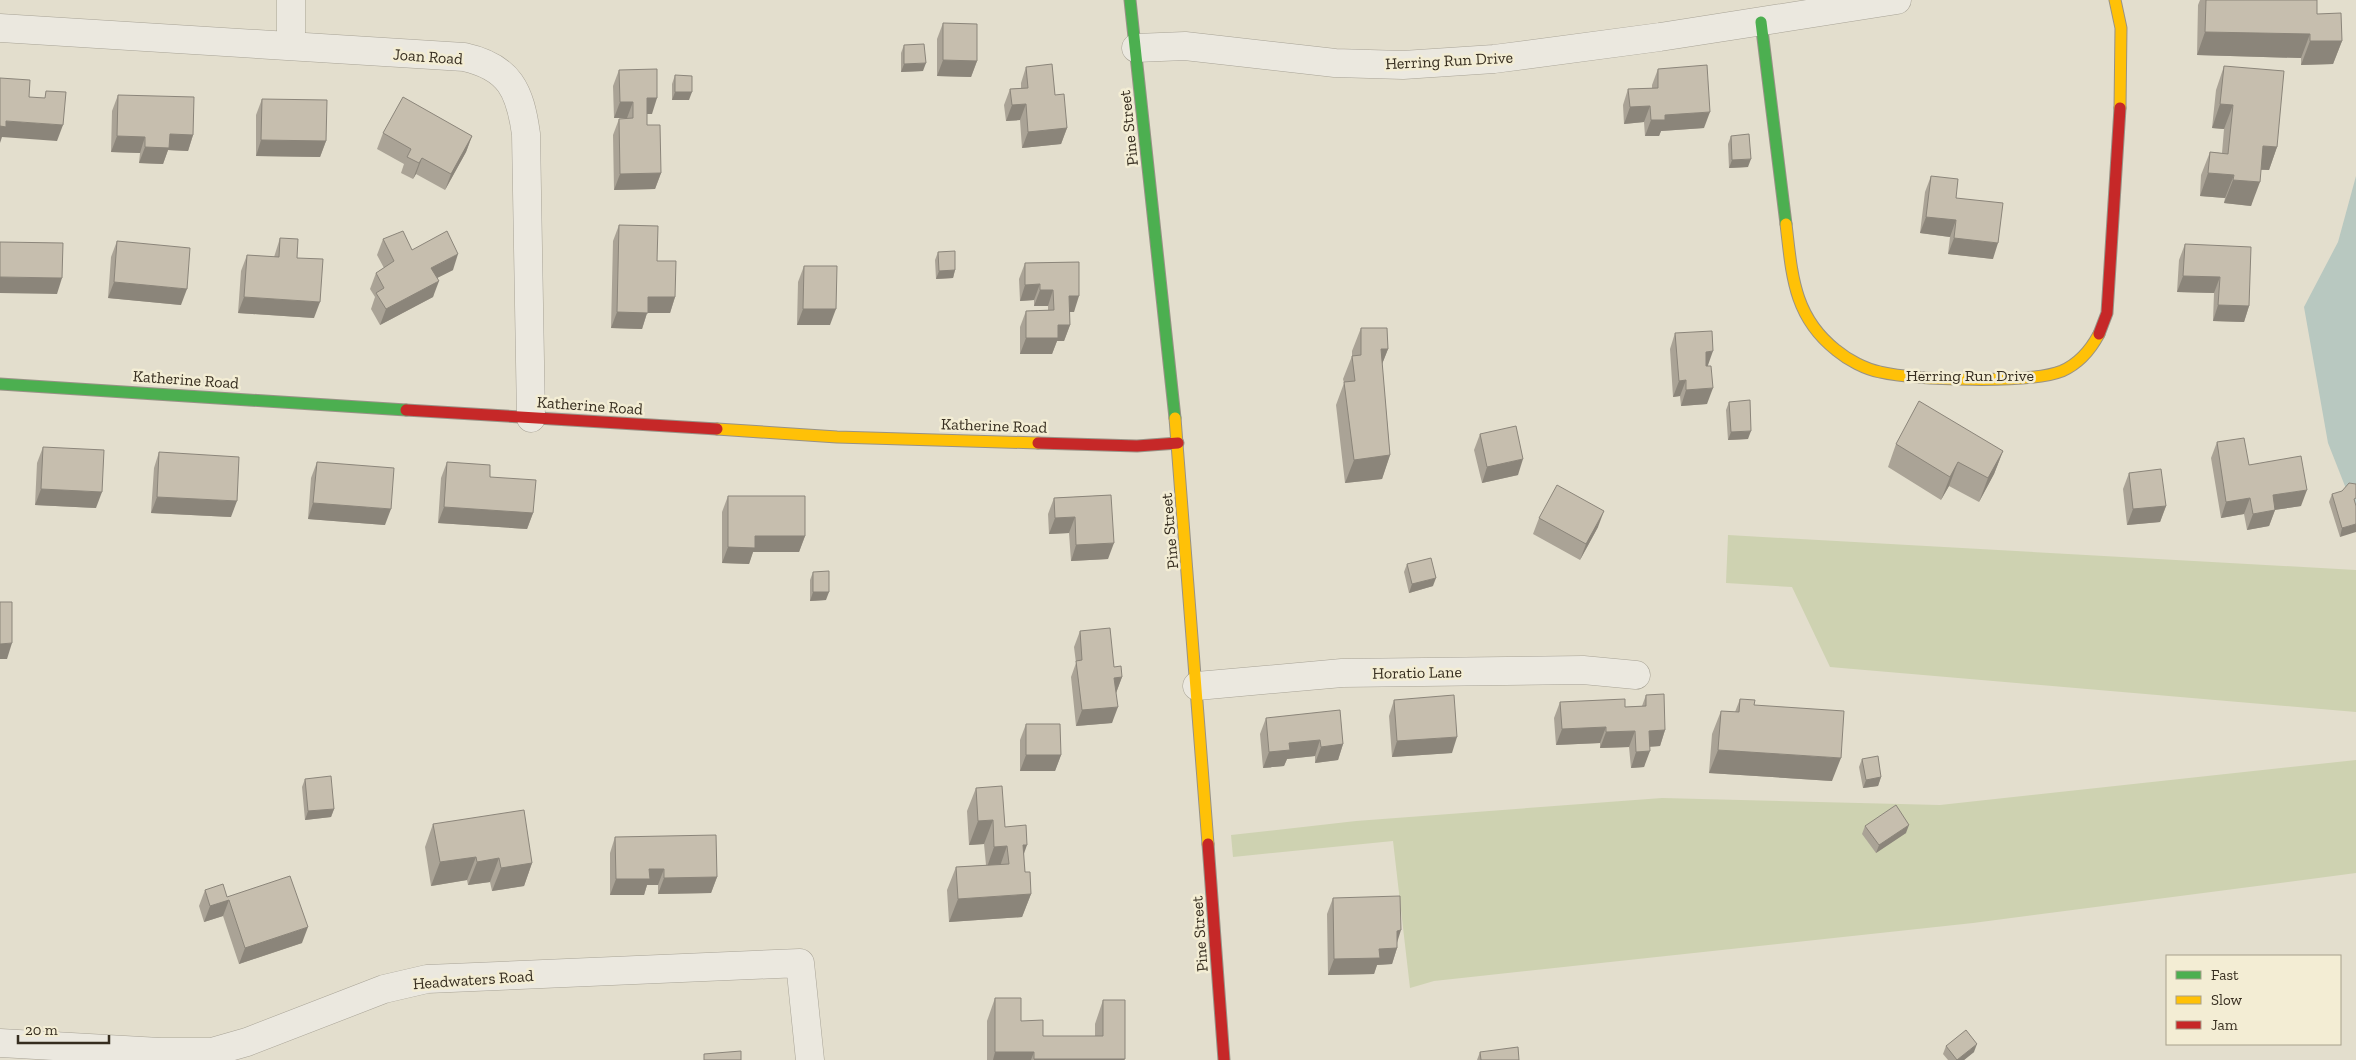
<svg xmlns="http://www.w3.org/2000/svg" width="2356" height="1060" font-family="'Zilla Slab',serif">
<rect width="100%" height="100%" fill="#e3decd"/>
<path fill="#ced2b1" d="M1728,535L2356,570V712L1830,667L1792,587L1726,583Z
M2356,760V873L1973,923L1434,981L1410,988L1393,841L1233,857L1231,835L1356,821L1662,798L1940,805Z"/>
<path fill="#b8c8c0" d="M2356,176V514L2328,443L2304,307L2338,242Z"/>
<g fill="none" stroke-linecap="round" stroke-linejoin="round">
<defs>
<path id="street" d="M0,28L464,57C510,67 520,91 526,134L531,418
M291,46V0
M1136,48L1185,46L1335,63L1403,65L1494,59L1660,37L1897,0
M1197,686L1342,673L1583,670L1636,675
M0,1043L160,1052H212L247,1042L384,989L427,979L800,963L810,1060"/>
<path id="fast" d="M1130,0L1175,418
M1761,22L1786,224
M0,384L406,410"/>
<path id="slow" d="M2115,0L2121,28L2120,108
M1786,224C1792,274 1793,316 1836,350C1848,360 1865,369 1880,372C1915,380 2030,384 2062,371C2078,364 2091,349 2099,334
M1175,418L1208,844
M717,429L837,437L1038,443"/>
<path id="jam" d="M2099,334L2107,313L2120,108
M406,410L717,429
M1038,443L1137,446L1178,443
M1208,844L1224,1060"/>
</defs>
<use href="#street" stroke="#a8a396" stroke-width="29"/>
<use href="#fast" stroke="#989286" stroke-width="13"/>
<use href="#slow" stroke="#989286" stroke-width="13"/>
<use href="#jam" stroke="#989286" stroke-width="13"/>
<use href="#street" stroke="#ebe8df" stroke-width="28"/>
<use href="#fast" stroke="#4caf50" stroke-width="11"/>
<use href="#slow" stroke="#ffc107" stroke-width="11"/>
<use href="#jam" stroke="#c62828" stroke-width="11"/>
</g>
<path fill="#aaa396" d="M2200,0H2206L2317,14L2342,41L2333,64L2301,65V58L2197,55L2198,5Z
M943,23L977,61L971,77L937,76V39Z
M904,45L923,71L901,72V53Z
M2224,66L2277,147L2269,170H2261L2251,206L2224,203L2225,198L2200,196L2201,175L2210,152L2222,153L2224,129L2212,128L2216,90Z
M1026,67L1055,95L1067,128L1061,144L1022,148L1020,120L1006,121L1004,105L1010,89L1021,88V83Z
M1658,69L1704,128L1661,131L1659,136H1645L1644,122L1624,124L1623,105L1628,89L1652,88V85Z
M619,70L652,114H647V125L661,173L655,189L614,190L613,135L619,119L627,118H614L613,86Z
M675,75L689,100H672V84Z
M118,95L193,135L188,151L168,150L163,164L139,163L140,153L111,152L112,111Z
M262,99L326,141L320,157L256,156V115Z
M383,133L472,136L466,152L445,190L416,174L413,179L401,173L404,164L377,149Z
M1731,136L1748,167L1729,168L1728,144Z
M1931,176L1956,198L1993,259L1948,254L1950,237L1920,233L1925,192Z
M619,225L657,261L675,297L670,313H647L642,329L611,328L613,241Z
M280,238L297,258L314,318L238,313L241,271L247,255L274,257L275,254Z
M383,239L412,250L453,270L437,278L433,297L380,325L371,309L375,297L370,289L376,273L384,268L377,255Z
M117,241L181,305L108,298L111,257Z
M2185,244L2249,306L2244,322L2213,321L2214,293L2177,292L2179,260Z
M938,252L955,270L953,278L936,279L935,260Z
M1079,262L1074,312H1069L1070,325L1064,341H1057L1052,354H1020V327L1026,311L1048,310V306H1034V300L1020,301L1019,279L1025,263Z
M804,266L830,325H797L798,282Z
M1361,328L1388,349L1382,364L1390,455L1382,479L1345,483L1336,405L1344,383L1343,379L1352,356V351Z
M1675,333L1708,366L1707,404L1681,406L1680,396L1673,397L1670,349Z
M1729,402L1748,439L1728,440L1726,410Z
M1480,434L1518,475L1482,483L1474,450Z
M2217,442L2249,465L2301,506L2275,510L2269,526L2247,530L2244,514L2221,518L2211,458Z
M1896,444L2003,451L1994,474L1979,502L1949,486L1941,500L1888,467Z
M43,447L96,508L35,505L37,463Z
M159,452L231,517L151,513L154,468Z
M317,462L385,525L308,519L311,478Z
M447,462L490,477L533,513L527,529L438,523L441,478Z
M2129,473L2166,506L2160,522L2127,525L2123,489Z
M2332,494L2356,505L2340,537L2329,502Z
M1111,495L1108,559L1071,561L1069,533L1049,534L1048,514L1054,498Z
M728,496L805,536L799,552H753L749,564L722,563V512Z
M1539,518L1598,527L1580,560L1533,534Z
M1407,564L1433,586L1409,593L1404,572Z
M813,572L826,600L810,601V580Z
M1080,631L1114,667L1122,677L1116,693L1112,723L1076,726L1071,677L1076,663L1074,647Z
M1646,695L1665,730L1660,746L1649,747L1644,767L1631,768L1629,747L1600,748V743L1556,745L1554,718L1560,702L1625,707L1642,706Z
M1740,699L1754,705L1832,781L1709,773L1712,734L1721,711L1735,712Z
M1394,700L1452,753L1392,757L1389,716Z
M1266,718L1343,744L1338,760L1315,763V756L1287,759L1284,766L1263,768L1260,734Z
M1026,724L1061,755L1055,771H1020V740Z
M1862,759L1881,777L1878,786L1863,788L1859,767Z
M305,779L334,809L331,817L305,820L302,787Z
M976,788L1005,827L1023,855L1025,872L1031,894L1022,917L949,922L947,890L956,867L986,865L984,844L969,845L967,811Z
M433,824L532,863L524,886L492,891L490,882L468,885L467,880L431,886L425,847Z
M1865,826L1906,833L1876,853L1862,834Z
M615,837L717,877L711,893L658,894V885H647L644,895H610V853Z
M205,890L227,897L302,943L239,964L223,916L204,922L199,906Z
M1333,898L1397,942V948L1392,964L1377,965L1374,974L1328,975L1327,914Z
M995,998L1021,1021L1043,1036H1095V1024L1103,1000L1124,1060H987V1021Z
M1946,1046L1974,1052L1964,1060H1948L1943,1054Z
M1480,1052L1519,1060H1477Z"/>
<path fill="#8b857a" d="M2205,32L2310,34L2301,58L2197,55Z
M2310,41H2342L2333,64L2301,65Z
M943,60L977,61L971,77L937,76Z
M926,63L923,71L901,72L904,64Z
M675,92H692L689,100H672Z
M647,98H657L652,114H641Z
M620,102H633L627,118H614Z
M1026,104L1020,120L1006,121L1012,105Z
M2220,104L2233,105L2224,129L2212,128Z
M1650,106L1644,122L1624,124L1630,107Z
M1710,112L1704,128L1661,131L1659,136H1645L1651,120L1665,115Z
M6,121L63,125L57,141L2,137L0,143V126Z
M1067,128L1061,144L1022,148L1028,132Z
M170,134L193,135L188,151L168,150L163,164L139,163L145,147Z
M117,136L145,137L140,153L111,152Z
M472,136L466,152L445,190L451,174Z
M261,140L326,141L320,157L256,156Z
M2263,146L2277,147L2269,170L2254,169Z
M422,158L416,174L413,179L419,163Z
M1751,159L1748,167L1729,168L1732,160Z
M661,173L655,189L614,190L620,174Z
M2208,173L2234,175L2225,198L2200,196Z
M2233,180L2260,182L2251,206L2224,203Z
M1926,217L1956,220L1950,237L1920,233Z
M1954,238L1998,243L1993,259L1948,254Z
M458,254L453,270L425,284L431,268Z
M955,270L953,278L936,279L939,271Z
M2183,276L2220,277L2214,293L2177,292Z
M0,277L62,278L57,294L0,293Z
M439,281L433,297L380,325L386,309Z
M114,282L187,289L181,305L108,298Z
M1040,284L1034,300L1020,301L1025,285Z
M1040,290H1053L1048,306H1034Z
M1069,296H1079L1074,312H1063Z
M244,297L320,302L314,318L238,313Z
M648,297H675L670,313H647L642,329L611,328L617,312Z
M2218,305L2249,306L2244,322L2213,321Z
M803,309H836L830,325H797Z
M1058,325H1070L1064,341H1057L1052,354H1020L1026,338Z
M1381,349H1388L1379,372Z
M1713,351L1707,368H1700L1706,352Z
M1686,380L1680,396L1673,397L1679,381Z
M1713,388L1707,404L1681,406L1686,390Z
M1751,431L1748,439L1728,440L1731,432Z
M2003,451L1994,474L1979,502L1988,478Z
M1390,455L1382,479L1345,483L1354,460Z
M1523,459L1518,475L1482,483L1487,467Z
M1958,462L1949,486L1941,500L1950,477Z
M41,489L102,492L96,508L35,505Z
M2307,490L2301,506L2267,511L2273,495Z
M157,497L237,501L231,517L151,513Z
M2250,498L2244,514L2221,518L2226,502Z
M313,503L391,509L385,525L308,519Z
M2166,506L2160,522L2127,525L2133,509Z
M444,507L533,513L527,529L438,523Z
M2275,510L2269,526L2247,530L2253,514Z
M1604,511L1598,527L1580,560L1586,544Z
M1075,517L1069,533L1049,534L1055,518Z
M2356,524V532L2340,537L2342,528Z
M755,536H805L799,552H753L749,564L722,563L728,547Z
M1114,543L1108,559L1071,561L1076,545Z
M1436,578L1433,586L1409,593L1412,584Z
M813,592H829L826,600L810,601Z
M12,643L7,659H0V644Z
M1122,677L1116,693L1114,678Z
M1118,707L1112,723L1076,726L1082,710Z
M1606,727L1600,743L1556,745L1562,729Z
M1665,730L1660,746L1643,747L1649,731Z
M1635,731L1629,747L1600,748L1606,732Z
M1457,737L1452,753L1392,757L1397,741Z
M1320,740L1315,756L1287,759L1284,766L1263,768L1269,752L1289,743Z
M1343,744L1338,760L1315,763L1321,747Z
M1718,750L1841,758L1832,781L1709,773Z
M1650,751L1644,767L1631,768L1636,752Z
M1026,755H1061L1055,771H1020Z
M1881,777L1878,786L1863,788L1866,780Z
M334,809L331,817L305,820L308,811Z
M993,820L984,844L969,845L978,821Z
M1909,825L1906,833L1876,853L1879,845Z
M1023,845H1027L1019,868Z
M1007,846L999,869L986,870L994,847Z
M476,857L467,880L431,886L440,862Z
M499,858L490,882L468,885L477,862Z
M532,863L524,886L492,891L501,868Z
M649,869H664L658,885H647L644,895H610L616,879Z
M717,877L711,893L658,894L664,878Z
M1031,894L1022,917L949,922L958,899Z
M229,900L223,916L204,922L210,906Z
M308,927L302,943L239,964L245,948Z
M1401,930L1396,946L1397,931Z
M1397,948L1392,964L1377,965L1374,974L1328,975L1334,959L1379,949Z
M1977,1044L1974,1052L1964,1060H1957Z
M995,1052H1034L1031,1060H993Z
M1034,1059H1125L1124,1060H1034Z"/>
<path fill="#c6beae" stroke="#8b857a" d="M2206,0H2317V14L2341,13L2342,41H2310V34L2205,32Z
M943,23L977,24V61L943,60Z
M924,44L926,63L904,64V45Z
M1052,64L1055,95L1064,94L1067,128L1028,132L1026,104L1012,105L1010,89L1028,88L1026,67Z
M1707,65L1710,112L1665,115V120H1651L1650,106L1630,107L1628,89L1658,88V69Z
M2224,66L2284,71L2277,147L2263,146L2260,182L2233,180L2234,175L2208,173L2210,152L2228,154L2233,105L2220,104Z
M657,69V98H647V125H660L661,173L620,174L619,119L633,118V102H620L619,70Z
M675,75L692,76V92H675Z
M0,78L30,80L29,97L45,98L46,91L66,92L63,125L6,121V127L0,126Z
M118,95L194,97L193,135L170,134L169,148L145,147V137L117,136Z
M403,97L472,136L451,174L422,158L419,163L407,157L411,149L383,133Z
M262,99L327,100L326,141L261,140Z
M1749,134L1751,159L1732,160L1731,136Z
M1931,176L1958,179L1956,198L2003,203L1998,243L1954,238L1956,220L1926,217Z
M619,225L658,226L657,261H676L675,297H648V313L617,312Z
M403,231L412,250L447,231L458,254L431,268L439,281L386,309L376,293L384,288L376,273L394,261L383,239Z
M280,238L298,239L297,258L323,259L320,302L244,297L247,255L279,257Z
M117,241L190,248L187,289L114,282Z
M0,242L63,243L62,278L0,277Z
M2185,244L2251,247L2249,306L2218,305L2220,277L2183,276Z
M955,251V270L939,271L938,252Z
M1079,262V296H1069L1070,325H1058V338H1026V311L1054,310L1053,290H1040V284L1025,285V263Z
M804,266H837L836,309H803Z
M1361,328H1387L1388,349H1381L1390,455L1354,460L1344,382L1355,381L1352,356L1361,355Z
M1712,331L1713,351L1706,352V366H1711L1713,388L1686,390V380L1679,381L1675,333Z
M1750,400L1751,431L1731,432L1729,402Z
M1919,401L2003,451L1988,478L1958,462L1950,477L1896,444Z
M1516,426L1523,459L1487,467L1480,434Z
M2244,438L2249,465L2301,456L2307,490L2273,495L2275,510L2253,514L2250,498L2226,502L2217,442Z
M43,447L104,450L102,492L41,489Z
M159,452L239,457L237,501L157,497Z
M317,462L394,468L391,509L313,503Z
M447,462L490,465V477L536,480L533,513L444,507Z
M2161,469L2166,506L2133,509L2129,473Z
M2349,483L2356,484V498L2354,499L2356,506V524L2342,528L2332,494L2342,491Z
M1557,485L1604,511L1586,544L1539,518Z
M1111,495L1114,543L1076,545L1075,517L1055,518L1054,498Z
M728,496H805V536H755V548L728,547Z
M1431,558L1436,578L1412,584L1407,564Z
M829,571V592H813V572Z
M0,602H12V643L0,644Z
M1110,628L1114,667L1121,666L1122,677L1114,678L1118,707L1082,710L1076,661L1082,660L1080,631Z
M1664,694L1665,730L1649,731L1650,751L1636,752L1635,731L1606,732V727L1562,729L1560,702L1625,699V707L1646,706V695Z
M1454,695L1457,737L1397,741L1394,700Z
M1740,699L1755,700L1754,705L1844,711L1841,758L1718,750L1721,711L1739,712Z
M1340,710L1343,744L1321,747L1320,740L1289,743L1290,750L1269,752L1266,718Z
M1026,724H1060L1061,755H1026Z
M1878,756L1881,777L1866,780L1862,759Z
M331,776L334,809L308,811L305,779Z
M1002,786L1005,827L1026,825L1027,845H1023L1025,872H1030L1031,894L958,899L956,867L1009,864L1007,846L994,847L993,820L978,821L976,788Z
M1896,805L1909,825L1879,845L1865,826Z
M524,810L532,863L501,868L499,858L477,862L476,857L440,862L433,824Z
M716,835L717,877L664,878V869H649L650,879H616L615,837Z
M290,876L308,927L245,948L229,900L210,906L205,890L223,884L227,897Z
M1400,896L1401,930L1397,931V948L1379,949L1380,958L1334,959L1333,898Z
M995,998H1021V1021L1043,1020V1036H1103V1000H1125V1059H1034V1052H995Z
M1966,1030L1977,1044L1957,1060L1946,1046Z
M1518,1047L1519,1060H1481L1480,1052Z
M741,1051V1060H704V1054Z"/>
<g text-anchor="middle" stroke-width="5" stroke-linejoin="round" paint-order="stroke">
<g font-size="16" fill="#362d1f" stroke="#f3edd4">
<text transform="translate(428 56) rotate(4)" y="6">Joan Road</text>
<text transform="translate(1449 60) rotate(-3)" y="6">Herring Run Drive</text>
<text transform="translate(1128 128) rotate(-96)" y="6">Pine Street</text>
<text x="1970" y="381">Herring Run Drive</text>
<text transform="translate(186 379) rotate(4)" y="6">Katherine Road</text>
<text transform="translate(590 405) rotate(4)" y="6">Katherine Road</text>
<text transform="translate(994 425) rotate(2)" y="6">Katherine Road</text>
<text transform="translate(1169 531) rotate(-95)" y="6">Pine Street</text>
<text transform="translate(1417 672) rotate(-1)" y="6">Horatio Lane</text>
<text transform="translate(1199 934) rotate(-94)" y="6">Pine Street</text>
<text transform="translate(473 979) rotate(-4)" y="6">Headwaters Road</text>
</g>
</g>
<rect x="2166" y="955" width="175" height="90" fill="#f3edd4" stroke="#a7a08c"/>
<rect x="2176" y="971" width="25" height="8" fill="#4caf50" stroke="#a7a08c"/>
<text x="2211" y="980" font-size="15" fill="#362d1f">Fast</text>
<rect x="2176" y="996" width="25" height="8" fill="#ffc107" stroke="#a7a08c"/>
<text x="2211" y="1005" font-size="15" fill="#362d1f">Slow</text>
<rect x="2176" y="1021" width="25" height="8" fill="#c62828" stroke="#a7a08c"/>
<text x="2211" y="1030" font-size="15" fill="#362d1f">Jam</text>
<path d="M18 1035v8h91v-8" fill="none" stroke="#362d1f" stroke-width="2.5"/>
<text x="25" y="1035" font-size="15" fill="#362d1f" stroke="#f3edd4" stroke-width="4" paint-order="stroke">20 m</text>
</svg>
